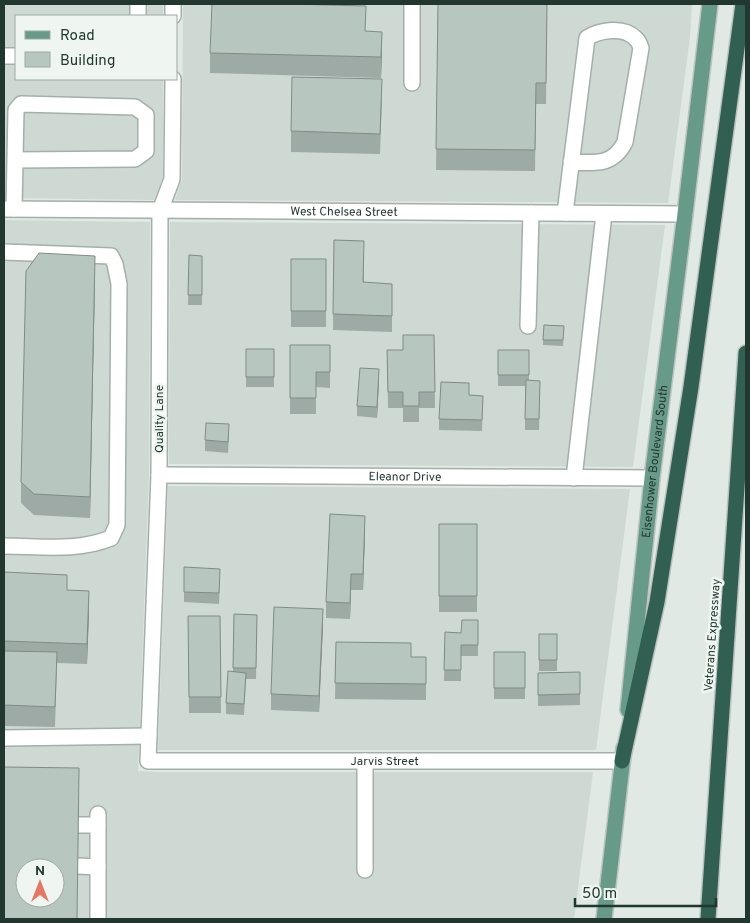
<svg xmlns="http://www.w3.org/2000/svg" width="750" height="923" font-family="Overpass,sans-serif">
<rect width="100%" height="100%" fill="#e0e9e4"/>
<path fill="#ced9d3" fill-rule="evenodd" d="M4,4H163V16H16V79H163V177L154,200L4,198Z
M183,4H692L690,37L668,203L175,200L182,179Z
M4,220L150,222L149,475L138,771L158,772H593L574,919H4ZM25,868H55V898H25Z
M170,222L665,225L633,467L169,464Z
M168,486L630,489L596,750H158Z"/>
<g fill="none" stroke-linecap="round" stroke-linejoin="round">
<defs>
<g id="minor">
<path d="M138,4V16"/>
<path d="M173,16V4"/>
<path d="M4,56H16"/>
<path id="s1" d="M173,79L172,179L160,211L159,475L148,761H622"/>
<path d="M412,83V4"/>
<path id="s2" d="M4,209L685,214"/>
<path d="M14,209L16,110L21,104L135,107L146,115V151L135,159L15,160"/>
<path d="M565,213L587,38C599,30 624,26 635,38C638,40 640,45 641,48L625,142C613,166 595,163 571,162"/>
<path d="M4,252L111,256L115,264L119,284L117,525L111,538C77,552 39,546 4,546"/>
<path d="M528,326L531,213"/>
<path id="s3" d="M159,475L652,478"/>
<path d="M574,478L604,214"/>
<path d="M4,738L149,736"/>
<path d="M79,825H98"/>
<path d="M78,866L98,867"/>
<path d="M365,870V761"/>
<path d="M98,919V814"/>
</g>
<g id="major">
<path id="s4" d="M628,710L652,478L685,214L710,4"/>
<path d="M604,919L624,748"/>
</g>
<path id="highway" d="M622,761L657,602L691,387L743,4
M708,919L746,353"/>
</defs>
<use href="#minor" stroke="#a3b0aa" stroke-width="18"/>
<use href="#major" stroke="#bdc3c1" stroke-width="18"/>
<use href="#highway" stroke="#bdc3c1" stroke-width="18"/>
<use href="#minor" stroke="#fff" stroke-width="15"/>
<use href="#major" stroke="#689a89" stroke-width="15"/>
<use href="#highway" stroke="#316053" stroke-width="15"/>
</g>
<path fill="#9eaaa5" d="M438,4H547L546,104H536L535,171L436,170Z
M366,31L382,52L381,78L210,73V53Z
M382,99L380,154L291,152V131Z
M334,240L364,256V282L392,300V332L333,330Z
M189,255L202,256V305H188Z
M291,259H326V327H291Z
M95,276L90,518L34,515L21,503V482Z
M544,325L564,326L563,346L543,345Z
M434,335L435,408H419V422H403V408H388L387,350H403Z
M290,345H330V388L316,387V414H290Z
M246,349H274V387H246Z
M498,350H529V380L540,381L539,430H525V386H498Z
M379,380L377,418L357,416V406Z
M469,395L483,396L482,431L439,430V419Z
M229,435L228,453L205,451V440Z
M439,524H477V612H439Z
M365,532L363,590H351L350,619L326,618V602Z
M4,572L67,590L89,612L87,664L57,663L55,727L4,726Z
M220,580L219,604L184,602V592Z
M234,614L257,615L256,679H246L244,715L226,714V703L233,672Z
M188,616H220L221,713H189Z
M478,620V656H461V681H444L445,632L461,633Z
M323,625L319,712L271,710V694Z
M539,634H557V671H539Z
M336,642L411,657H426V700L335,699Z
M494,652H525V699H494Z
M538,673L580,694V705L538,706Z"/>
<path fill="#818b86" d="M382,32V52L381,78V57Z
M95,256V276L90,518V497Z
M379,369V380L377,418V407Z
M365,516V532L363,590V574Z
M351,574V590L350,619V603Z
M89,591V612L87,664V644Z
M323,609V625L319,712V696Z"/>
<path fill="#b8c6c0" stroke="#818b86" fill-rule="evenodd" d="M212,4H290L366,6L365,31L382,32L381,57L210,53Z
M438,4H547L546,83H536L535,150L436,149Z
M292,77L382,79L380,134L291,131Z
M334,240L364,241L363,282L392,284V316L333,314Z
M39,253L95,256L90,497L34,494L21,482L26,271Z
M189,255L202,256V295H188Z
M291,259H326V311H291Z
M544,325L564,326L563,340H543Z
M403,335H434L435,392H419V406H403V392H388L387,350H403Z
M290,345H330V372H316V398H290Z
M246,349H274V377H246Z
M498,350H529V375H498Z
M360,368L379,369L377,407L357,406Z
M526,380L540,381L539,419H525Z
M441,382L469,383V395L483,396L482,420L439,419Z
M206,423L229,424L228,442L205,440Z
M330,514L365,516L363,574H351L350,603L326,602Z
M439,524H477V596H439Z
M184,567L220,569L219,593L184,592Z
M4,572L67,575V590L89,591L87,644L4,641Z
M274,607L323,609L319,696L271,694Z
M234,614L257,615L256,668H233Z
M188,616H220L221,697H189Z
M462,620H478V645H461V670H444L445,632L461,633Z
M539,634H557V660H539Z
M336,642L411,643V657H426V684L335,683Z
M4,651L57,652L55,707L4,705Z
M494,652H525V688H494Z
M228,671L246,673L244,704L226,703Z
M580,672V694L538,695V673Z
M4,767L79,768L77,919H4ZM25,868H55V898H25Z"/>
<g text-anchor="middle" stroke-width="5" stroke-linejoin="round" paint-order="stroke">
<g font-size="12" fill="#223730" stroke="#eff6f2">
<text dy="4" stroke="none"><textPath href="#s2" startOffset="340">West Chelsea Street</textPath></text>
<text transform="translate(159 419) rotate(-90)" y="4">Quality Lane</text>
<text dy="4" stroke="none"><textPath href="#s4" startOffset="250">Eisenhower Boulevard South</textPath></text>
<text dy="4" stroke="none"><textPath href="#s3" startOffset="246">Eleanor Drive</textPath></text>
<text transform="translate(712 635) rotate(-86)" y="4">Veterans Expressway</text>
<text dy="4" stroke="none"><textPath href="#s1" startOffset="921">Jarvis Street</textPath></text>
</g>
</g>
<rect width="750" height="923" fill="none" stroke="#223730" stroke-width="10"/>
<rect x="15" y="15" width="162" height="65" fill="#eff6f2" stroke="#9daaa4"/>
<rect x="25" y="31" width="25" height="8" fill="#689a89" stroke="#9daaa4"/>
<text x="60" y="40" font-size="15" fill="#223730">Road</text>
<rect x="25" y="52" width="25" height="15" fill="#b8c6c0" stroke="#9daaa4"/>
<text x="60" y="65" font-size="15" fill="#223730">Building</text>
<g transform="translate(40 883)"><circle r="24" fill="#eff6f2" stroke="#9daaa4"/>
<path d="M0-4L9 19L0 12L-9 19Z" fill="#e37964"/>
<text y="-8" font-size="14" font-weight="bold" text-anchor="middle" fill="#223730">N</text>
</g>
<path d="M575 898v8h141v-8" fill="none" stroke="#223730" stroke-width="2.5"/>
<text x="582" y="898" font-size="15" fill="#223730" stroke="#eff6f2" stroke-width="4" paint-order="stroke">50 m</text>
</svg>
